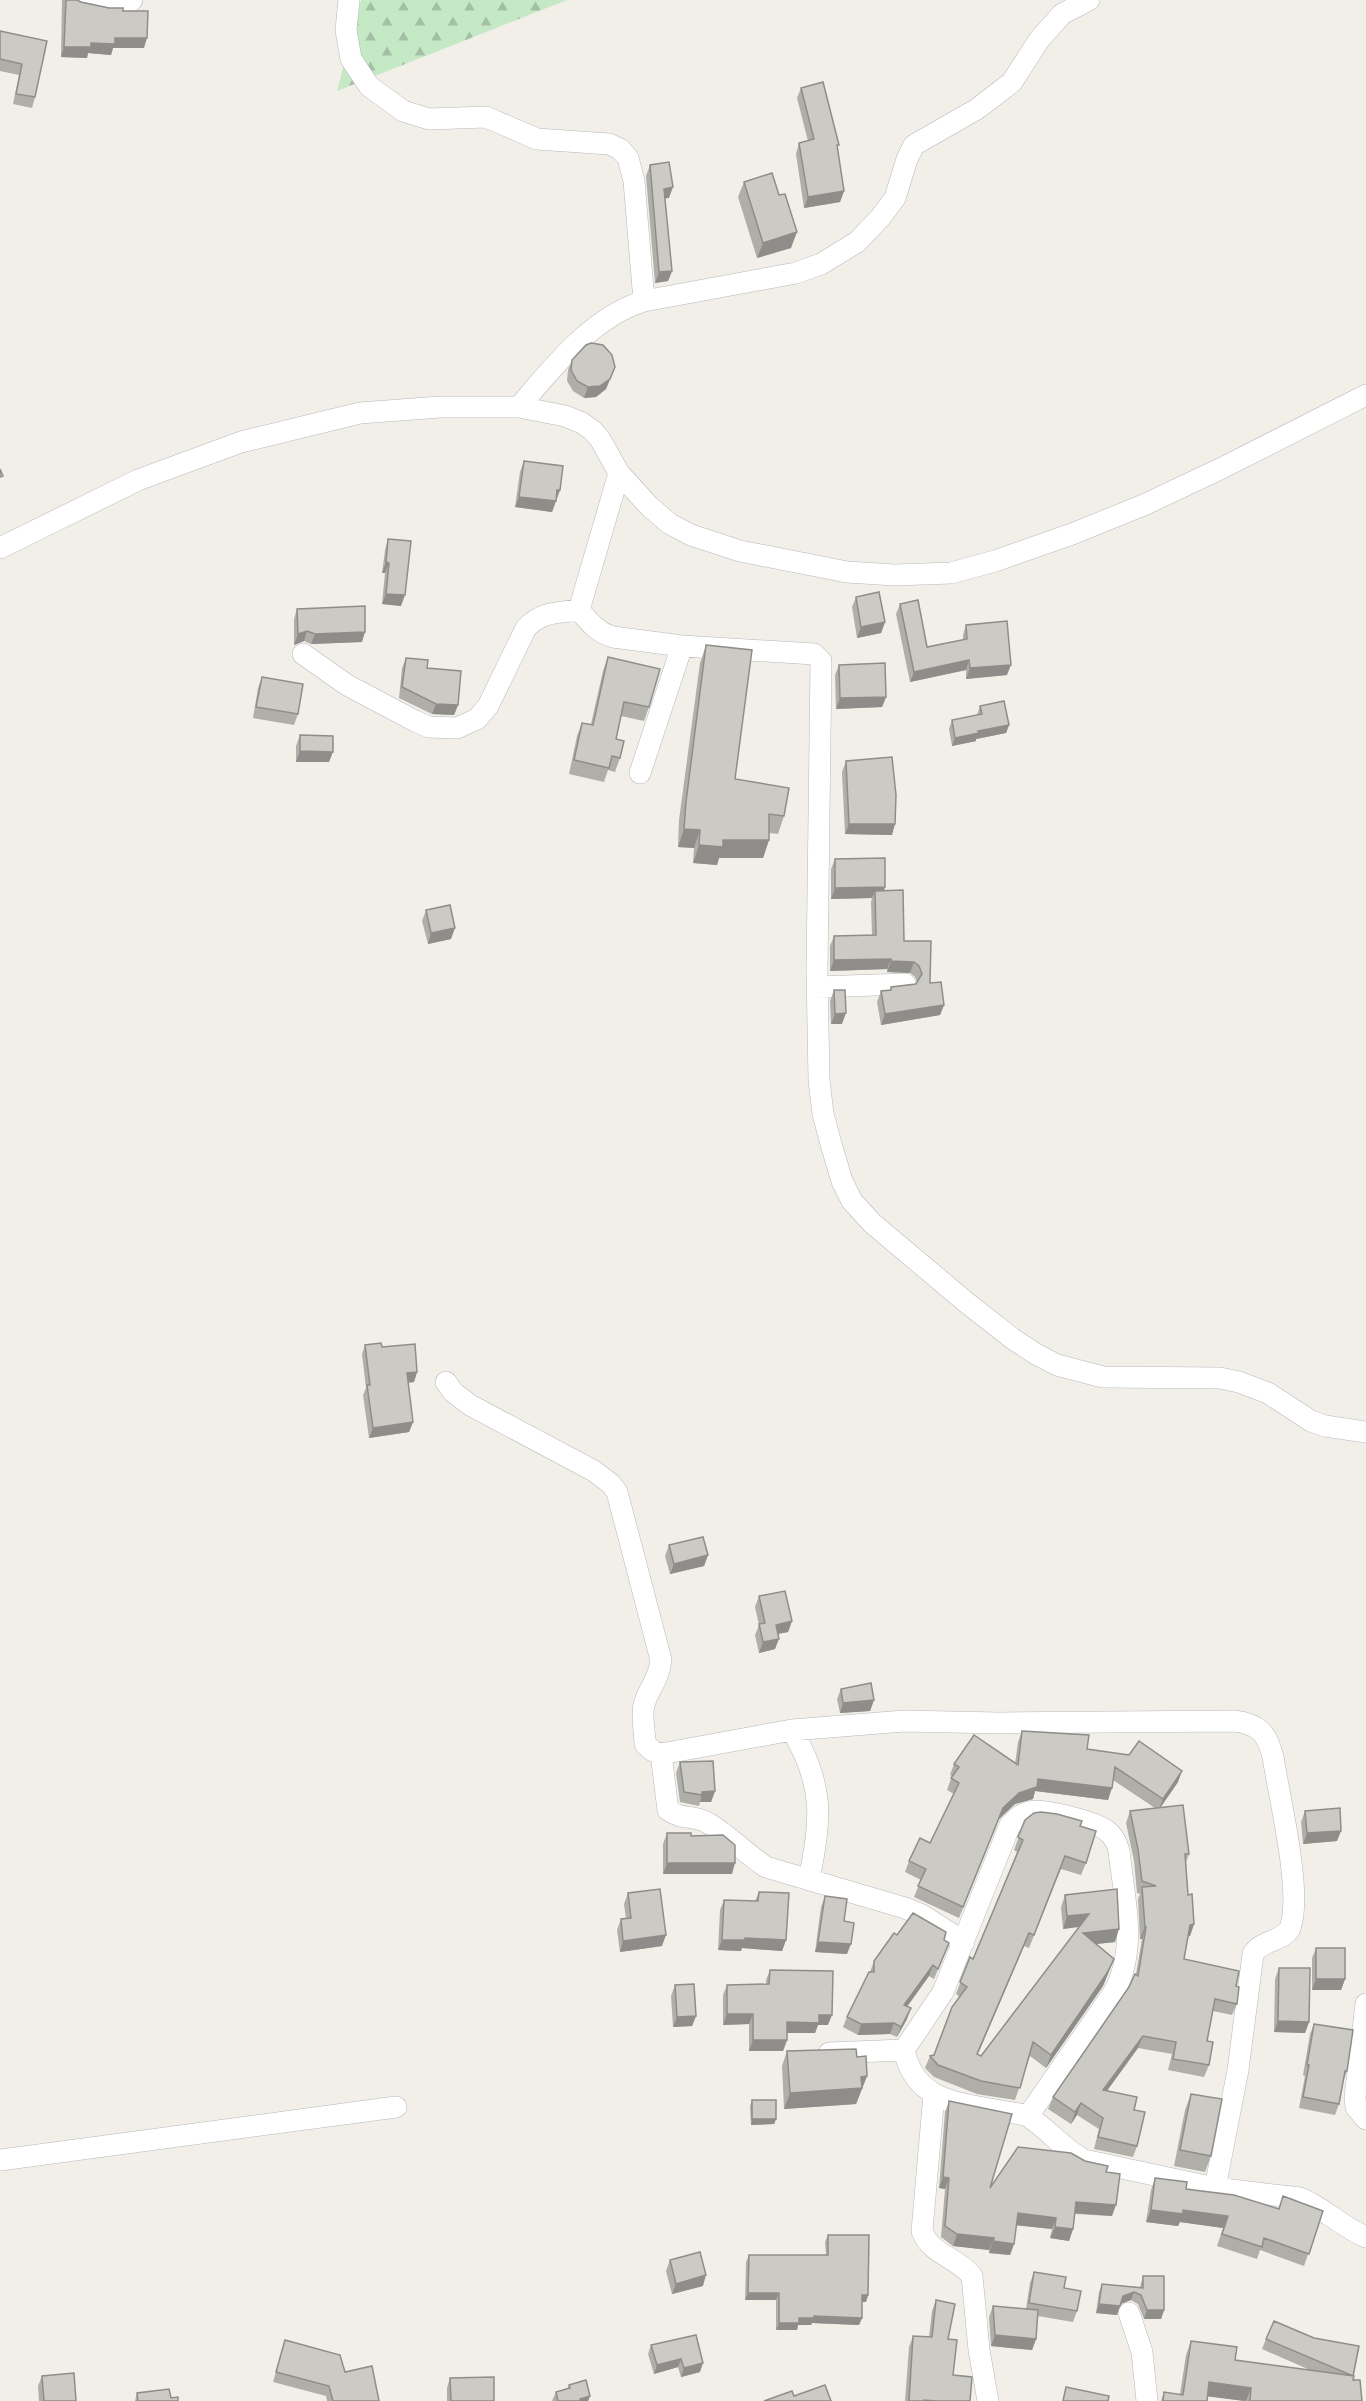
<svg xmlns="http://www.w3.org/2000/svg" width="1366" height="2401" font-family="'Archivo Narrow',sans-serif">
<defs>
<pattern id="forest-firs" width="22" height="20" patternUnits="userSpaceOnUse" patternTransform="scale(1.5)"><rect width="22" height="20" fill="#c5e8c5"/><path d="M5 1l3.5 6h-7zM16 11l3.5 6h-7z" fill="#a3c0a4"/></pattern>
</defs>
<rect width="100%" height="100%" fill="#f1efe8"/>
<path fill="url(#forest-firs)" d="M361,0H567L337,91Z"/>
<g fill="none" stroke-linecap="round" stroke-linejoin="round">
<defs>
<path id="minor" d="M80,0C96,3 119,12 132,0
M349,0L346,30L351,59L369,86L403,111L429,119L486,117L537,139L609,144L620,149L628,158L634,181L644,301
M519,407C553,367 592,317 644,301L796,273L821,264L857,242L880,218L895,198L907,159L914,145L977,109L1012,82L1039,40L1062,14L1089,0
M619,473L579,610C590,623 597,632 613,637L682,646L814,654L821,661L817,970L819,1080L823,1114L831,1144L842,1181L852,1201L872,1223L967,1303L1013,1339L1036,1354L1057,1365L1103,1377L1220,1378L1239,1382L1268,1393L1311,1421L1325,1426L1366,1432
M0,548L138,480L241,442L360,413L440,407H519L565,416L582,423L592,430L600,439L619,473L649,506L670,524L691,535L740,551L847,572L895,575L951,573L995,561L1072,534L1146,504L1222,468L1366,395
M303,654L347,685L415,721L429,727L457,728L477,719L488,706L526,628C542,611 558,613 579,610
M640,773L682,646
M817,987L905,984
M446,1382L453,1392L470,1405L594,1471L611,1484L617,1492L661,1660C659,1680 648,1689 644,1705C641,1717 645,1732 645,1744L653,1751L661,1754L668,1810C681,1820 695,1815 708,1823C729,1835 746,1854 766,1867L905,1908L922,1915L964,1942
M792,1730C825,1787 821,1818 809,1880
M661,1754L792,1730L904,1721L999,1723L1234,1721C1259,1724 1267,1733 1273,1757C1279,1796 1303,1894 1290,1928C1284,1941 1261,1940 1253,1954L1238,2070L1215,2188
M1366,2004L1355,2097L1356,2107L1366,2119
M829,2053L904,2050
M934,2094L922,2231C931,2255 957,2257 972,2276L979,2350L988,2401
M1028,2116L1114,1992C1138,1949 1124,1898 1119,1851C1117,1843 1114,1836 1107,1831C1096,1822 1043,1808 1029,1812C1021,1814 1016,1819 1010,1825L943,1992L904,2050C915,2102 959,2103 1002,2111C1010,2113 1022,2113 1029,2117C1049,2130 1063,2149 1084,2160L1215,2188L1300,2198C1324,2208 1342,2227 1366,2237
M0,2160L396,2107
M1129,2313L1142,2352L1147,2401"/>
</defs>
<use href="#minor" stroke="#b5b8bc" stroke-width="22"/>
<use href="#minor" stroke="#fff" stroke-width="21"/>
</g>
<path fill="#afaea9" d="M62,0H77L81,2L123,11L144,48H113L111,55L88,53L87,58L61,57Z
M0,32L47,41L35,97L32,108L13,104L19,75L0,71Z
M801,88L837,149L844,191L840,202L804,208L796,154L799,143L808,141L797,98Z
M650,165L669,198H665L672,271L668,281L655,283L646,176Z
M744,182L791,248L757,258L738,197Z
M572,360L615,367L606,389L596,397L584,398L573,391L567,381L568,370Z
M524,461L560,490L552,512L515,507L520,472Z
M388,539L401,606L382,604L385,573H382L385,550Z
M856,597L885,622L881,633L857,638L852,607Z
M900,604L927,647L963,640V635L966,625L1007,675L966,679V670L910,682L896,614Z
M297,609L362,642L311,644L304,641L294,645V619Z
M706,645L735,779L784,816L778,834L769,833V840L763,858H719L717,865L693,863L694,848L678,847L679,820L700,663Z
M608,657L649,707L644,721L621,716L616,739L620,758L615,772L608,770L604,782L569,774L577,736L582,723L591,724L603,671Z
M406,658L427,668L458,705L454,715L432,714L399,698L402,668Z
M839,665L886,697L882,707L836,709L835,675Z
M262,677L298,714L294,725L253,718L258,688Z
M980,706L1009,725L1006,733L976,739V741L952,746L949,729L952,720L977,715Z
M300,735L329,762H296V746Z
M846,761L892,835L845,834L842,772Z
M835,859L885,887L884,891L904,941L944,1005L940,1015L881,1025L877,1002L881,991L890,990L891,987L916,984L917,982L915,977L910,973L887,972V969L830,971V946L834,936L872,935L871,902L872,898L831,899V869Z
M426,910L451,939L428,944L422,921Z
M834,990L842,1024H831L830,1001Z
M365,1345L417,1372L414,1382L408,1383L413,1422L409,1432L369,1438L363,1395L366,1388L362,1354Z
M669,1545L708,1555L704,1566L670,1574L665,1556Z
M759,1596L792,1621L788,1632L778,1634L775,1649L759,1653L755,1635L759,1625L755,1607Z
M841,1689L874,1700L870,1711L840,1713L837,1699Z
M1022,1731L1087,1749L1178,1782L1160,1808L1189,1854L1186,1862L1188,1895L1194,1924L1190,1936H1188L1184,1959L1236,1986L1237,2004L1232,2015L1213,2011L1207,2041L1209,2065L1204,2077L1168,2070L1172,2054L1138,2048L1107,2090L1134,2110L1137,2146L1133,2157L1094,2149L1099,2129L1077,2115L1071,2124L1048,2109L1053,2097L1129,1987L1136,1974L1142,1939H1140L1138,1899L1140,1894L1137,1893L1134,1861L1126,1823L1130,1811L1155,1808L1113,1780L1108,1800L1035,1791L1033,1799L1015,1804L998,1820L959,1918L914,1897L921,1880L905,1872L909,1861L930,1843L954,1794L947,1790L952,1776L950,1775L954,1764H1015L1018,1742Z
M680,1762L715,1791L711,1802H700L699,1806L680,1802L676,1773Z
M1305,1811L1337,1841L1303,1844L1301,1822Z
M1025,1820L1080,1826L1086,1863L1081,1875L1061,1869L1029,1948L1024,1946L978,2054L981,2056L1079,1927L1063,1929L1061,1907L1065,1895L1115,1942L1096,1944L1114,1959L1103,1986L1046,2068L1030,2056L1015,2100L977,2094L934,2077L925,2068L930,2056L934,2055L960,1997L956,1994L970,1957L973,1959L1017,1852L1014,1850Z
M667,1833L691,1836L732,1874H663V1844Z
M759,1892L786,1940L782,1951L742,1948L741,1951L718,1950L720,1910L724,1900L755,1901Z
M628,1893L662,1946L620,1952L617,1930L621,1919H626L624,1904Z
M825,1896L844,1921L847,1954L815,1952L821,1907Z
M897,1935L944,1940L949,1943L934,1979L929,1976L907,2007V2019L897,2037L890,2034L858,2035L843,2027L847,2017L870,1972L874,1961Z
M1316,1948L1345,1979L1341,1990H1312V1958Z
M1279,1968L1309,2022L1305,2033L1274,2032L1275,1979Z
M770,1970L828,2025H818L815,2033H787V2040L783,2051H749V2024L723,2025V1995L727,1985L766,1984V1980Z
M675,1985L696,2016L692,2026L673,2027L671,1996Z
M1314,2024L1347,2071L1343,2082L1339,2104L1335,2115L1299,2108L1305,2076L1303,2075L1310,2034Z
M787,2051L857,2057L867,2076L856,2104L784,2109L782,2066Z
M1191,2094L1211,2156L1205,2172L1174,2166L1185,2110Z
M752,2100L776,2119L774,2124L751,2125L750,2106Z
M949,2101L990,2188L1106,2172L1112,2216L1075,2214L1073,2229L1069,2241L1050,2238L1052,2229L1016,2225L1014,2244L1010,2255L989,2253V2250L953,2246L941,2237L945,2189L939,2188L945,2112Z
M1155,2178L1186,2189L1278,2209L1323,2211L1304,2266L1260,2250L1257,2259L1217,2246L1223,2228L1180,2222L1178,2226L1146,2222L1151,2190Z
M828,2235L868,2295L866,2302H862V2318L859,2325L812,2323L811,2325H798L797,2330H776V2300H745L746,2262L749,2255H826L825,2242Z
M670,2260L703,2286L672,2294L666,2271Z
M1034,2272L1064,2288L1077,2311L1073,2322L1038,2316L1036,2339L1032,2350L991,2346L989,2317L993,2306L1026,2309L1030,2283Z
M1143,2276L1164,2310L1161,2319H1144L1138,2304L1131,2300L1121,2304L1117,2315L1096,2313L1099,2292L1102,2284L1140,2287Z
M936,2300L948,2339L953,2375L970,2401H905L909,2347L913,2336L929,2337L932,2311Z
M696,2335L700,2372L681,2377L678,2367L654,2374L648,2354L651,2345Z
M1314,2338L1359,2346L1353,2380L1362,2401H1243L1208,2396L1207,2401H1161L1164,2392L1180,2394L1186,2355L1191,2341L1235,2360L1310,2370L1262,2349L1266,2339Z
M285,2340L379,2401H327L326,2396L273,2382Z
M42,2376L76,2401H39L38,2386Z
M450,2378L494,2401H447V2388Z
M569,2385L590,2396L588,2401H552L556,2392L567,2389Z
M137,2393L171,2398L178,2401H135Z"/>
<path fill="#8f8d8a" d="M115,38H147L144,48H113L111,55L88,53L87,58L61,57L64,47L91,43Z
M673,187L669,198L661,199L664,189Z
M844,191L840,202L804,208L808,197Z
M797,232L791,248L757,258L763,243Z
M672,271L668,281L655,283L659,272Z
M610,379L606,389L596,397L584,398L588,387Z
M557,490H560L556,501H555H556L552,512L515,507L519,497Z
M386,562L389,563L385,573H382Z
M386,594L405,595L401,606L382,604Z
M885,622L881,633L857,638L861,627Z
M307,631L304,641L294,645L298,634Z
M365,632L362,642L311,644L315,634Z
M969,660L966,670L910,682L914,672Z
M1011,665L1007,675L966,679L970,668Z
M886,697L882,707L836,709L840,698Z
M436,704L458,705L454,715L432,714Z
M1009,725L1006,733L976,739V741L952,746L955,738L978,731Z
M300,751L333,752L329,762H296Z
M849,824H895L892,835L845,834Z
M684,829L700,830L694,848L678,847Z
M723,840H769L763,858H719L717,865L693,863L699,845Z
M885,887L881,898L875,891L872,898L831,899L835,888Z
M455,928L451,939L428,944L431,933Z
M891,959L887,969L830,971L834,960Z
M891,961L914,962L910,973L887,972Z
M944,1005L940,1015L881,1025L885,1014Z
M846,1013L842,1024H831L835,1014Z
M417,1372L414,1382L403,1383L407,1373Z
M413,1422L409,1432L369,1438L373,1428Z
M708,1555L704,1566L670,1574L674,1564Z
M792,1621L788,1632L772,1635L776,1625Z
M779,1639L775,1649L759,1653L763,1642Z
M874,1700L870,1711L840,1713L843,1703Z
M1182,1771L1178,1782L1158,1811L1163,1799Z
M1038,1779L1112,1788L1108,1800L1035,1791L1033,1799L1015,1804L998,1820L959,1918L1003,1808L1019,1793Z
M715,1791L711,1802H700L702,1795V1792Z
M1341,1831L1337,1841L1303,1844L1307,1833Z
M667,1863H735L732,1874H663Z
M1089,1914L1084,1926L1063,1929L1067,1916Z
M1194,1924L1190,1936L1185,1937L1190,1925Z
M1145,1927H1146L1142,1939H1140Z
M1119,1929L1115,1942L1078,1946L1083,1933Z
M1029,1933L1024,1946L972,2067L977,2054Z
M666,1935L662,1946L620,1952L623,1941Z
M745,1938L786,1940L782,1951L742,1948L741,1951L718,1950L722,1940Z
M818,1942L851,1944L847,1954L815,1952Z
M1114,1959L1103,1986L1046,2068L1051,2055Z
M933,1965L929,1976L900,2016L904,2005Z
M1316,1979H1345L1341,1990H1312Z
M911,2008L907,2019L897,2037L901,2027Z
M727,2014H753L749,2024L723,2025Z
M819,2015H832L828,2025H818L815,2033H783L787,2022Z
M696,2016L692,2026L673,2027L677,2017Z
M1278,2021L1309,2022L1305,2033L1274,2032Z
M894,2023L890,2034L858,2035L861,2024Z
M1143,2036L1138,2048L1099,2102L1103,2090Z
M753,2040H787L783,2051H749Z
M867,2076L856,2104L784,2109L790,2093Z
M1081,2103L1077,2115L1071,2124L1075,2112Z
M752,2119H776L774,2124L751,2125Z
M943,2177L949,2178L945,2189L939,2188Z
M1076,2202L1116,2205L1112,2216L1072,2213Z
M1151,2210H1183L1228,2216L1223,2228L1180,2222L1178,2226L1146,2222Z
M1018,2213L1056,2218L1052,2229L1014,2225Z
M1055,2227L1073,2229L1069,2241L1050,2238Z
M957,2234L994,2238L989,2250L953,2246Z
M993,2241L1014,2244L1010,2255L989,2253Z
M706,2275L703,2286L672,2294L676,2284Z
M1134,2292L1131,2300L1120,2304L1123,2296Z
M748,2293H779L776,2300H745Z
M862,2295H868L866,2302H859Z
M1099,2304L1120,2306L1117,2315L1096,2313Z
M1147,2310H1164L1161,2319H1144Z
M814,2316L862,2318L859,2325L812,2323L811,2325H798L797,2330H776L779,2323Z
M995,2335L1036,2339L1032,2350L991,2346Z
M681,2359L678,2367L654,2374L657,2365Z
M703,2363L700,2372L681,2377L684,2368Z
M1209,2382L1251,2388L1246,2401L1204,2396Z
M590,2396L588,2401H579L580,2399Z"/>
<path fill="#cccac5" stroke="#8f8d8a" stroke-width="1.5" d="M66,0H77L81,2L109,8H123V11H148L147,38H115V44L91,43V47H64Z
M0,31L47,41L35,97L16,94L22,64L0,59Z
M823,82L839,145H837L844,191L808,197L799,143L814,139L801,88Z
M669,162L673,187L664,189L672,271L659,272L650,165Z
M772,173L779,195L785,194L797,232L763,243L744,182Z
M591,343L603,345L612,355L615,367L610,379L600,386L588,387L577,381L571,370L572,360L586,345Z
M524,461L563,466L560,490H557L556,501L519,497Z
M0,469L3,476L0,477Z
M388,539L411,541L405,595L386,594L389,563L386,562Z
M879,592L885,622L861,627L856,597Z
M918,600L927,647L967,639L966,625L1007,621L1011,665L970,668L969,660L914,672L900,604Z
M365,606V632L315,634L307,631L298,634L297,609Z
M706,645L752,650L735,779L789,788L784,816L769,814V840H723V847L699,845L700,830L684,829L686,802Z
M608,657L660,669L649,707L624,702L616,739L624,741L620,758L612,756L609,768L574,760L582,723L593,725Z
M406,658L428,660L427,668L461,671L458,705L436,704L402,687Z
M885,663L886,697L840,698L839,665Z
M262,677L303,684L298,714L256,707Z
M1004,701L1009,725L978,731L979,733L955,738L952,720L982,714L980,706Z
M300,735L333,736V752L300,751Z
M892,757L896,795L895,824H849L846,761Z
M885,858V887L835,888V859Z
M903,890L904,941H931L930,983L941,982L944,1005L885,1014L881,991L891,990V987L916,984L922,974L919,966L914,962L891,961V959L834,960V936L876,935L875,891Z
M450,905L455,928L431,933L426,910Z
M834,990H845L846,1013L835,1014Z
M381,1343L382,1347L415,1344L417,1372L407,1373L413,1422L373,1428L367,1385H370L365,1345Z
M703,1537L708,1555L674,1564L669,1545Z
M785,1591L792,1621L776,1625L779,1639L763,1642L759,1624L765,1623L759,1596Z
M871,1683L874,1700L843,1703L841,1689Z
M1022,1731L1089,1735L1087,1749L1129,1755L1139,1741L1182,1771L1163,1799L1115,1767L1112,1788L1038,1779L1037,1787L1019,1793L1003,1808L963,1907L918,1886L926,1869L909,1861L920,1838L930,1843L959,1783L951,1778L959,1767L954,1764L974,1735L1018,1765Z
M713,1761L715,1791L702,1792V1795L684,1792L680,1762Z
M1183,1805L1189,1854H1185L1188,1895L1192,1894L1194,1924L1190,1925L1184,1959L1239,1971L1236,1986L1239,1987L1237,2004L1215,1999L1207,2041L1213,2042L1209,2065L1173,2059L1176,2042L1143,2036L1103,2090L1137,2097L1134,2110L1145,2112L1137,2146L1098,2137L1103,2118L1081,2103L1075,2112L1053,2097L1129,1987L1135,1974L1138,1976L1146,1927H1145L1142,1887L1156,1886L1142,1881L1138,1849L1130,1811Z
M1340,1808L1341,1831L1307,1833L1305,1811Z
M1041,1812L1057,1814L1082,1821L1080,1826L1096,1831L1086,1863L1065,1856L1034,1935L1029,1933L977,2054L981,2056L1089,1914L1067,1916L1065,1895L1117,1889L1119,1929L1083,1933L1114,1959L1107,1973L1051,2055L1033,2042L1020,2088L981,2081L938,2065L930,2056L934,2055L952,2007L967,1987L960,1982L970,1957L973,1959L1023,1840L1018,1837L1025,1820L1034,1813Z
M667,1833H691V1836L723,1835L735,1845V1863H667Z
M660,1889L666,1935L623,1941L621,1919L631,1918L628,1893Z
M759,1892L789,1893L786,1940L745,1938V1940H722L724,1900L758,1901Z
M825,1896L847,1899L844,1921L854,1923L851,1944L818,1942Z
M913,1913L946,1932L944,1940L949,1943L938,1969L933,1965L904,2005L911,2008L901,2027L894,2023L861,2024L847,2017L869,1972H874V1961L894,1933L897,1935Z
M1316,1948H1345V1979H1316Z
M1279,1968H1310L1309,2022L1278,2021Z
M770,1970L833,1971L832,2015H819V2023L787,2022V2040H753V2014H727V1985L769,1984Z
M694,1984L696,2016L677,2017L675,1985Z
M1314,2024L1353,2030L1347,2071H1345L1339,2104L1303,2097L1309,2065H1307Z
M856,2049L857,2057L866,2056L867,2076L861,2077L862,2088L790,2093L787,2051Z
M1191,2094L1222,2099L1211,2156L1180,2150Z
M752,2100H776V2119H752Z
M949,2101L1012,2114L990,2188L1018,2147L1071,2153L1085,2161L1108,2166L1106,2172L1120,2174L1116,2205L1076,2202L1073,2229L1055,2227L1056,2218L1018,2213L1014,2244L993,2241L994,2238L957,2234L945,2226L949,2178L943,2177Z
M1155,2178L1187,2182L1186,2189L1234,2195L1279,2209L1283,2196L1323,2211L1309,2254L1264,2238L1262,2247L1222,2234L1228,2216L1183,2210V2214L1151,2210Z
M828,2235H869L868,2295H862V2318L814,2316V2318H799V2323H779V2293H748L749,2255H828Z
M700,2252L706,2275L676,2284L670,2260Z
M1034,2272L1066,2277L1064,2288L1081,2291L1077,2311L1029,2303Z
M1143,2276H1164V2310H1147L1141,2295L1134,2292L1123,2296L1120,2306L1099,2304L1102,2284L1143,2288Z
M936,2300L955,2304L948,2339L957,2340L953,2375L972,2377L970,2401H936L924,2400V2401H909L913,2336L932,2337Z
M993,2306L1038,2310L1036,2339L995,2335Z
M1274,2321L1314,2338L1359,2346L1353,2376L1266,2339Z
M696,2335L703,2363L684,2368L681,2359L657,2365L651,2345Z
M285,2340L340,2355L345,2372L372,2366L379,2401H333L329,2386L276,2372Z
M1191,2341L1237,2347L1235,2360L1354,2376L1353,2380H1360L1362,2401H1250L1251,2388L1209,2382L1207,2401H1163L1164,2392L1183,2395Z
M74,2373L76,2401H44L42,2376Z
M494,2377V2401H451L450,2378Z
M586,2380L590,2396L580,2399V2401H558L556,2392L570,2388L569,2385Z
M825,2385L831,2401H764L792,2391L794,2396Z
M1066,2387L1109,2396L1108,2401H1063Z
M169,2389L171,2398L178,2397V2401H138L137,2393Z"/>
</svg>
